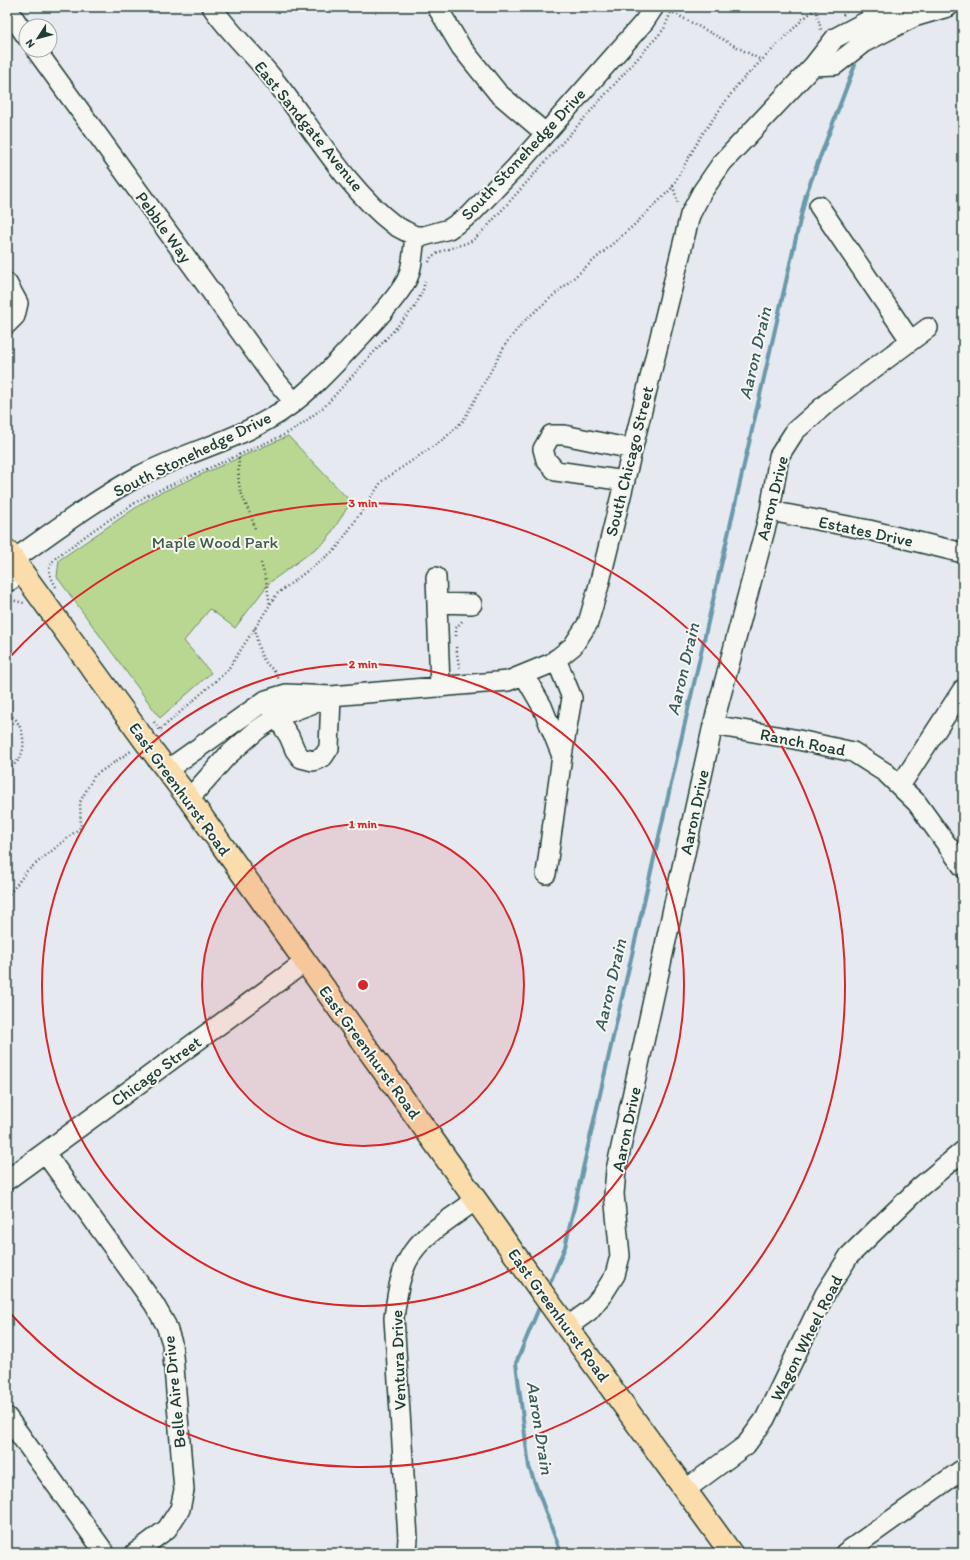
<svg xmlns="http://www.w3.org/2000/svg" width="970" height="1560" font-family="Itim,sans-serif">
<rect width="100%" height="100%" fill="#e6e9f0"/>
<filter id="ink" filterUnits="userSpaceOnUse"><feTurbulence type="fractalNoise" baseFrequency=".025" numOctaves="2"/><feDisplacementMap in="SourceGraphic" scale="8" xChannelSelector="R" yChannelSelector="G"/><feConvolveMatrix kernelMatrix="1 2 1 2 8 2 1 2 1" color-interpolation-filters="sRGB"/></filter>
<g filter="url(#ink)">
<path fill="#b9d790" stroke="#6c8a62" d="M288,436L351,502L326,541L269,583L235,628L210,609L184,641L211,673L160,718L57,577L59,560L153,496Z"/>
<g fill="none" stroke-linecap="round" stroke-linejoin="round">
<path stroke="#6999ab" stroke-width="4" d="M550,1283L565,1247L806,194L855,65
M539,1308L516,1363L529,1467L561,1553"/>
<defs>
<path id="minor" d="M212,7C230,34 255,55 275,81C312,127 346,188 393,224C400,229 408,232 415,236
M437,7L461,47L498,93L545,133
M7,8L26,36
M36,50L273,377L294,402
M813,66L835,65L863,43L914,17L948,7
M819,206L910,340
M7,283L18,303L15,316L7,324
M625,481L556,471L546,460L543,449L551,435H564L632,449
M770,511L869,530L963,553
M7,560H13C54,531 95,500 139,476C181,454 228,443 269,419C304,400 336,363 363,334C377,319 395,300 405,283C413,271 413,249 415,236H424L449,229L471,214L516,167L644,22L654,7
M436,577L440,686
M7,582L11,580L13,560
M437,603L472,604
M556,659L572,698L562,756
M524,675L542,706L562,756L546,874
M270,707L289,736L295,750L301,758L313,761L323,757L329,748L331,696
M713,725L794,739L853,752L886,773L917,803L963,867
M167,770L266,700L286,694L331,696L508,681L552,663L573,646L588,623L599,585L690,215L702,192L722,163L813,66L835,38L894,7
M900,786L963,689
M189,799L227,756L257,730L276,717L325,699
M45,1153L154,1304L166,1325L172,1343L184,1490L180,1509L167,1529L135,1553
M7,1180L305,962
M567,1327L589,1311L603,1294L615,1275L620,1256L614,1194L616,1170L713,725L770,511L779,456L795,431L827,403L928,328
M7,1417L105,1553
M685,1490L746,1445L765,1419L825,1294L849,1256L920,1187L963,1151
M407,1553L408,1538L394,1318C397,1296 399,1273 412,1253C426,1232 456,1215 476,1200
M845,1553L963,1469"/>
<path id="major" d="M7,551L145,741L189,799L548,1301L731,1553"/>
</defs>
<use href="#minor" stroke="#1f3d34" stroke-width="22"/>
<use href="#major" stroke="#1f3d34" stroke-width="25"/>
<path stroke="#1f3d34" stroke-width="2.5" stroke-dasharray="1 3" stroke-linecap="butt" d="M816,9L821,30
M670,11L761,60
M843,15L850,7
M673,186L678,204
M429,262L431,257C444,248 460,247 473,240C477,237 481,232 485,229L664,29L671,12L672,7
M239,454C239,466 237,477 240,488C244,503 252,515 255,529
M261,563L266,580L270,605
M56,587L51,577L49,569L54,559L95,529L146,496L286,434L302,424L325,406L415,307L423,290L425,281
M7,599L24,603
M255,628C257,639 258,651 264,660C269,668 276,670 279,680
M456,636V628L463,620
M456,647L459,666L461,669
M7,711C9,715 13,717 16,720C27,736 27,760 7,769
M154,722L161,732
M161,729L227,671L277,594L336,549L382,481L444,439L463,421L507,342L523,322L633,226L671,189L701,136L738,84L803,19L818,7
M7,897L27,871L81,827L80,802L94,776L131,751"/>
<use href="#minor" stroke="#f6f6f2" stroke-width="19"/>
<use href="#major" stroke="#fbddab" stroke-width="22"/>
</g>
</g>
<circle cx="363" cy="985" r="161" fill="#d62828" fill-opacity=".12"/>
<g fill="none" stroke="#d62828" stroke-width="2">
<circle cx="363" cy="985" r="161"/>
<circle cx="363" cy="985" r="321"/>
<path d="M8 659A482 482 0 1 1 8 1311"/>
</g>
<g text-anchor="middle" stroke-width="4" stroke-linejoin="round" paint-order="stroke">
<g font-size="17" fill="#1f3d34" stroke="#f6f6f2">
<text transform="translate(309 126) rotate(51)" y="6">East Sandgate Avenue</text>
<text transform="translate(523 154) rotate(-47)" y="6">South Stonehedge Drive</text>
<text transform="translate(164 227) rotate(54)" y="6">Pebble Way</text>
<text transform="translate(192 454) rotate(-26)" y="6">South Stonehedge Drive</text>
<text transform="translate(629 461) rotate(-76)" y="6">South Chicago Street</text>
<text transform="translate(772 498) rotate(-76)" y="6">Aaron Drive</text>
<text transform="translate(866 531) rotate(12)" y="6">Estates Drive</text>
<text transform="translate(803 742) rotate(11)" y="6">Ranch Road</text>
<text transform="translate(180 789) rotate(54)" y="6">East Greenhurst Road</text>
<text transform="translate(694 812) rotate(-78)" y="6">Aaron Drive</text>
<text transform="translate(370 1052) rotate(54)" y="6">East Greenhurst Road</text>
<text transform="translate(156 1071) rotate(-36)" y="6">Chicago Street</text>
<text transform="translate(626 1129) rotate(-78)" y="6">Aaron Drive</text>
<text transform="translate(559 1315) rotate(54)" y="6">East Greenhurst Road</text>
<text transform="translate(806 1338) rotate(-63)" y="6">Wagon Wheel Road</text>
<text transform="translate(398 1360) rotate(-92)" y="6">Ventura Drive</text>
<text transform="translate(174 1392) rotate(-96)" y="6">Belle Aire Drive</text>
</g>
<g font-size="17" fill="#3e5c46" stroke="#f6f6f2">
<text x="215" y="548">Maple Wood Park</text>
</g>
<g font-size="18" font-style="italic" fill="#385c5c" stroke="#f6f6f2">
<text transform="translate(755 353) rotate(-77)" y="6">Aaron Drain</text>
<text transform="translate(683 669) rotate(-77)" y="6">Aaron Drain</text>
<text transform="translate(610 985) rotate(-77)" y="6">Aaron Drain</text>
<text transform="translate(540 1428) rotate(81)" y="6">Aaron Drain</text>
</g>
</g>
<circle cx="363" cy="985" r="6" fill="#d62828" stroke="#f6f6f2" stroke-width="2"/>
<g font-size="12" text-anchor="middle" font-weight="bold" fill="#d62828" stroke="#f6f6f2" stroke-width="4" stroke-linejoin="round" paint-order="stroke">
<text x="363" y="507">3 min</text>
<text x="363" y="668">2 min</text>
<text x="363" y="828">1 min</text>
</g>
<rect width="970" height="1560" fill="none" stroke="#f6f6f2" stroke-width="24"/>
<rect x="12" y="12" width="946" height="1536" fill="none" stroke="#1f3d34" stroke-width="1.5" filter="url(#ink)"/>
<g transform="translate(38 38) rotate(234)"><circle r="19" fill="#f6f6f2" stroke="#a0aca6"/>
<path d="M0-3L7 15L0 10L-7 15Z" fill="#1f3d34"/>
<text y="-6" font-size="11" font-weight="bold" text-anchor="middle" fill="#1f3d34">N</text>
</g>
</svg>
